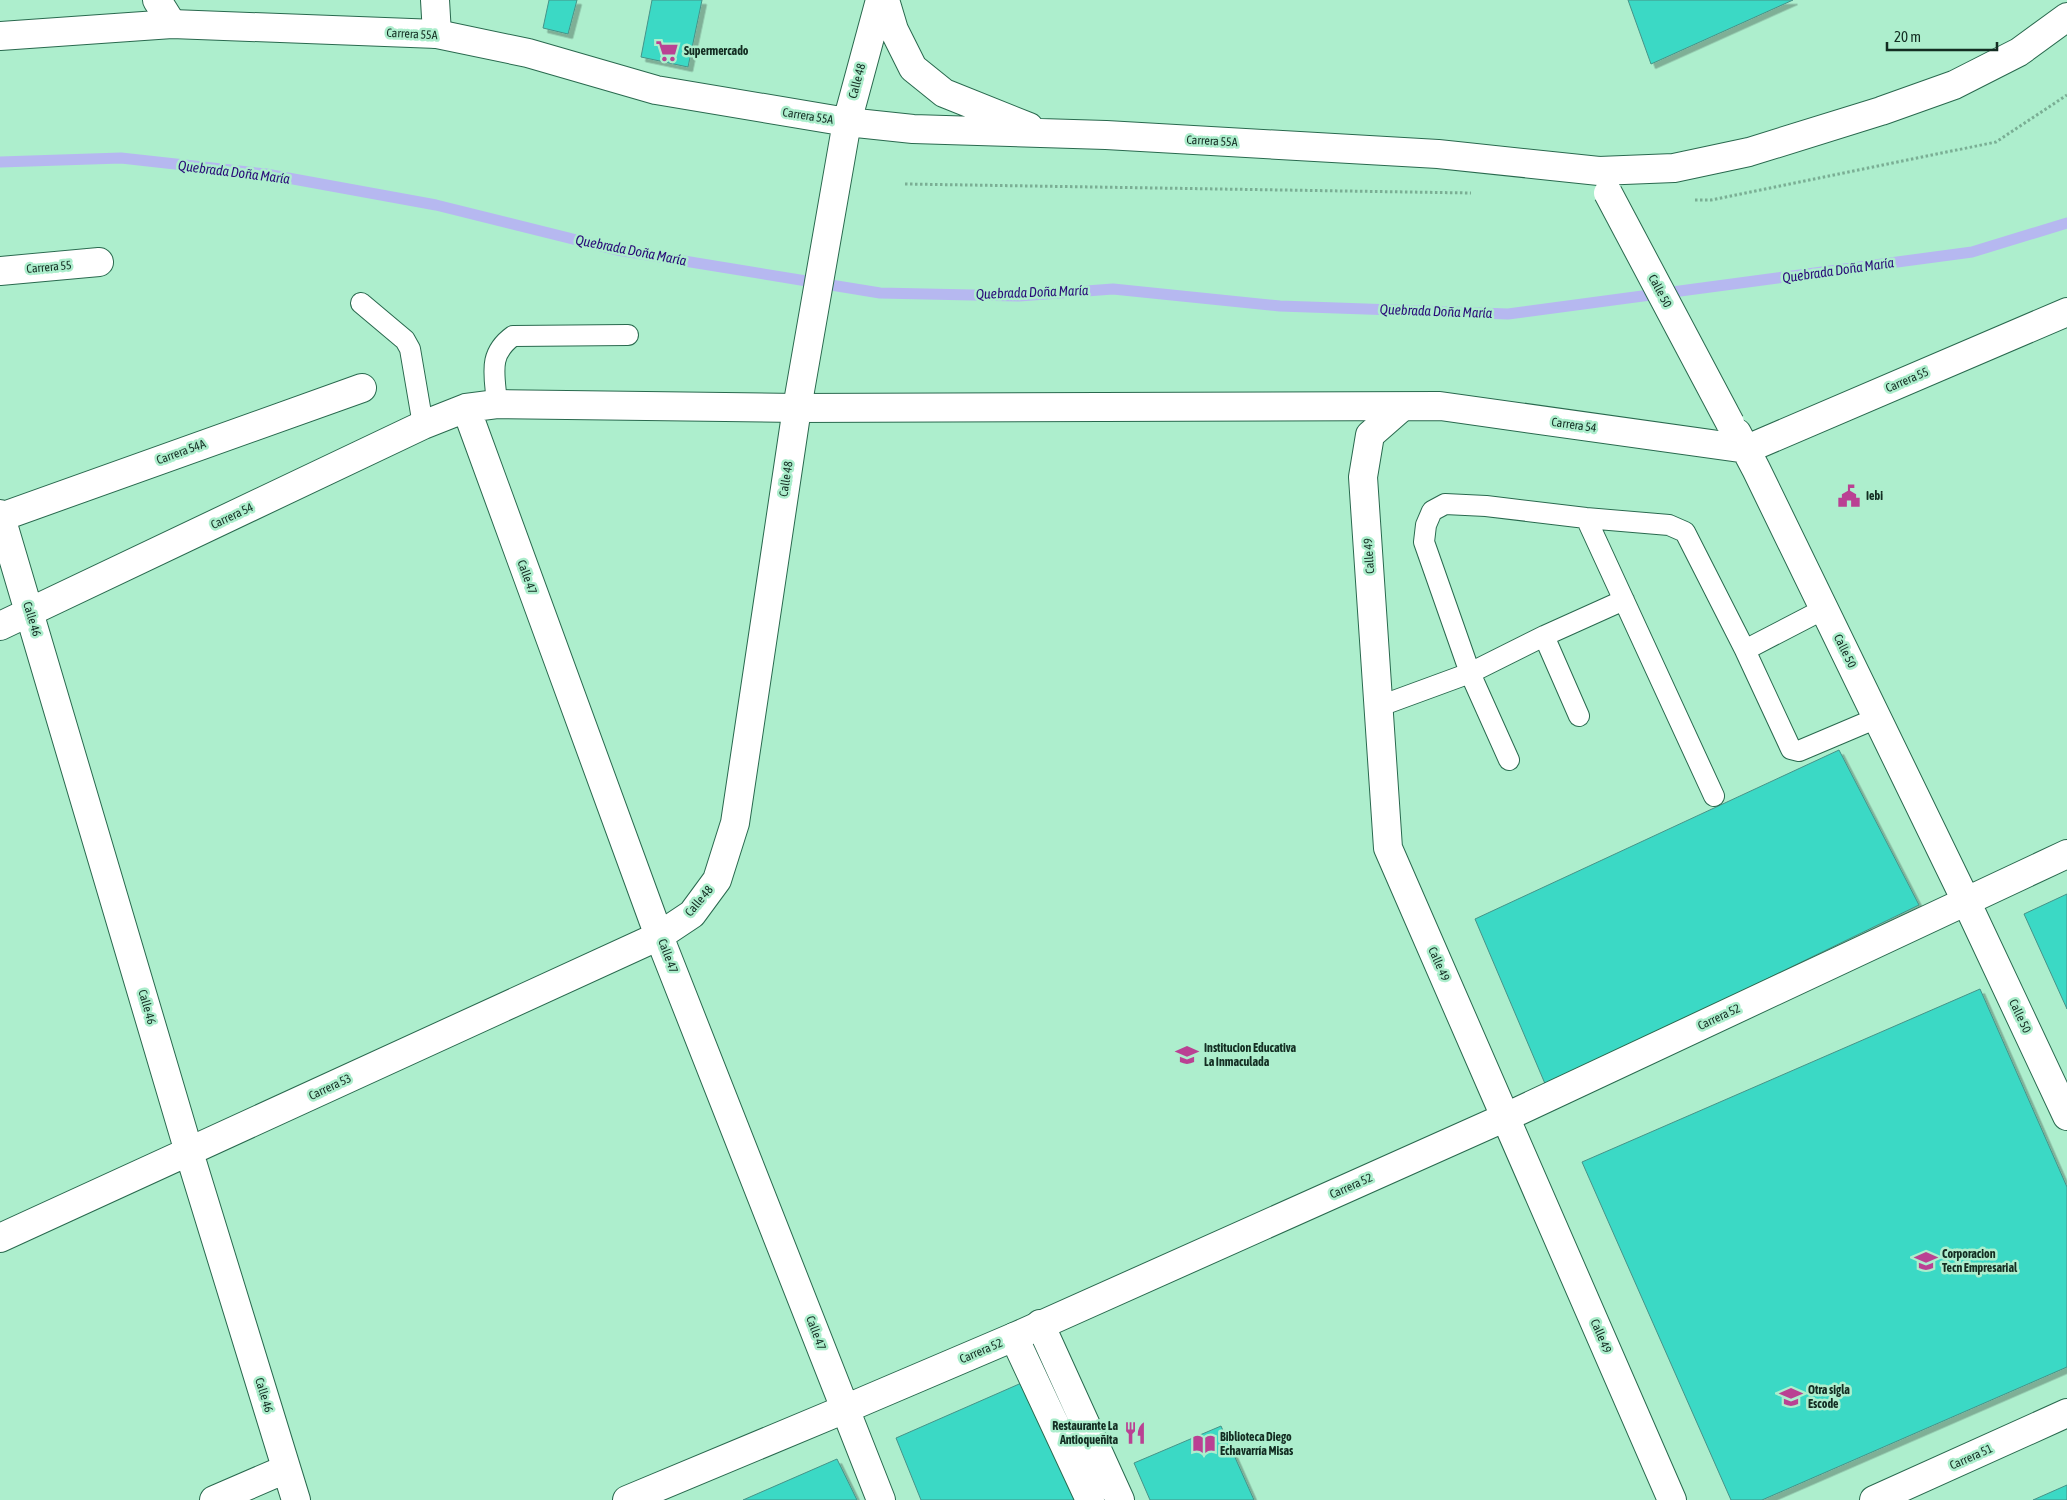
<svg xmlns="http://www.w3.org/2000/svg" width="2067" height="1500" font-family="'Asap Condensed',sans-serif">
<defs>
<filter id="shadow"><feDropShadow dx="4.5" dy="4.5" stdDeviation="0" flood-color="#0004"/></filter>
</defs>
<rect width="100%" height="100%" fill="#adeecd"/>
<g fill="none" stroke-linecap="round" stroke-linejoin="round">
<path stroke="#b6b8f0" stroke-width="11" d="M0,162L121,158L266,174L436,205L617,250L880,293L1019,296L1113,289L1280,306L1508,314L1972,252L2067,223"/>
</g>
<path fill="#3ad9c5" stroke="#469388" filter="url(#shadow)" d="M549,0H577L568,34L543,28Z
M652,0H702L688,67L641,57Z
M1628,0H1793L1651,64Z
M1839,750L1919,905L1546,1086L1475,919Z
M2067,894V1009L2024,914Z
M1980,989L2067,1187V1367L1762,1500H1731L1582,1162Z
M1026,1381L1084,1500H921L896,1438Z
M1221,1426L1254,1500H1150L1134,1463Z
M837,1459L857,1500H743Z
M2067,1485V1500H2033Z"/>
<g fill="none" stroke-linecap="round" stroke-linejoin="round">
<defs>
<path id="lane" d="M361,303L405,340L410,349L423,425
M497,404C495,375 487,355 513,336L628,335
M1586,518L1714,796
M1544,636L1579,716
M1745,650L1824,609
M1380,706L1470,673L1544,636L1624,600
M1509,760L1470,673L1424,542L1426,525L1432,511L1445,504L1486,506L1586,518L1669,525L1685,532L1745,650L1791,749L1799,751L1877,718"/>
<path id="street" d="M157,0L172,24
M435,0L437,34
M0,271L99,262
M1402,407L1370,435L1363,477L1388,848L1672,1500
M0,514L189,1152L296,1500
M1,517L362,388
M0,626L423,425L466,408L497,404L797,408
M0,1238L659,936L466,408
M1040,1324L1120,1500
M1014,1337L1090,1500
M214,1500L286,1469
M627,1500L845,1409"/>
<path id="secondary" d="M880,0L847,122L797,408L735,823L717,880L692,914L659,936L881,1500
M885,0L894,30L913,68L944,93L1029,127
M0,36L172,24L437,34L528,53L656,90L847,122L913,129L1106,135L1438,154L1599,171L1674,168L1749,152L1881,111L1954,85L2019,52L2067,17
M797,408L1440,406L1747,449
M1737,433L1756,469L1966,901L2067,1116
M1747,449L2067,312
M845,1409L1014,1337L1506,1117L2067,854
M1874,1500L2067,1413"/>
</defs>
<use href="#lane" stroke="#29694e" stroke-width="22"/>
<use href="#street" stroke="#29694e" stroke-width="30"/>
<use href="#secondary" stroke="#29694e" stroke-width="30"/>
<path stroke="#7aae94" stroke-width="3" stroke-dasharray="2.5 2.5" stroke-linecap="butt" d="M905,184L1471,193
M1695,200H1711L1996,142L2067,95"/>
<use href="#lane" stroke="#fff" stroke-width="20"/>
<use href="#street" stroke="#fff" stroke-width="28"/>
<use href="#secondary" stroke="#fff" stroke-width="28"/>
<defs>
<path id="secondary-bridge" d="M1608,193L1730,423"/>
</defs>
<use href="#secondary-bridge" stroke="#29694e" stroke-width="30" stroke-linecap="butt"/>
<use href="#secondary-bridge" stroke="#fff" stroke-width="28"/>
</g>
<defs>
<symbol id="supermarket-bare" viewBox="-9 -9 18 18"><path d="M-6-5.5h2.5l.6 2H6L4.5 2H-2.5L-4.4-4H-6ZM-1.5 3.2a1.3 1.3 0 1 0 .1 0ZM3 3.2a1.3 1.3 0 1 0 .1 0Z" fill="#ba4193" stroke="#adeecd" stroke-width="2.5" paint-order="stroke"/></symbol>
<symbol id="civic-bare" viewBox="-9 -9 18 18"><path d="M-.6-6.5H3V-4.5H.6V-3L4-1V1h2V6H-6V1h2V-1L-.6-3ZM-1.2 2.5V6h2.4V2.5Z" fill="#ba4193" stroke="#adeecd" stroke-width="2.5" paint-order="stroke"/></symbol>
<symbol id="school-bare" viewBox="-9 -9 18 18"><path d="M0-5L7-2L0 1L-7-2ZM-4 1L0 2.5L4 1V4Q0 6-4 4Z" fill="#ba4193" stroke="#adeecd" stroke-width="2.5" paint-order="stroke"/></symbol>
<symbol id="restaurant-bare" viewBox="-9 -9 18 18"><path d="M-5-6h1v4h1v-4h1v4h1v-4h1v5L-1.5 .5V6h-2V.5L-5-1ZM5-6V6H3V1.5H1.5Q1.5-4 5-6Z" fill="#ba4193" stroke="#adeecd" stroke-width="2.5" paint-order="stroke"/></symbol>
<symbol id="library-bare" viewBox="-9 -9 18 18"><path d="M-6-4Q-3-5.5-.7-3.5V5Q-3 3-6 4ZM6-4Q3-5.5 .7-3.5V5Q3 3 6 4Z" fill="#ba4193" stroke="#adeecd" stroke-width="2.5" paint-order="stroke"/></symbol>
</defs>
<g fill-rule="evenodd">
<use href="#supermarket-bare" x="651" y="35" width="32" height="32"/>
<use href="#civic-bare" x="1833" y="480" width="32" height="32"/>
<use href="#school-bare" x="1171" y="1039" width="32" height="32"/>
<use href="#school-bare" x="1910" y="1245" width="32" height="32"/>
<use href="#school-bare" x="1775" y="1381" width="32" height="32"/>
<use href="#restaurant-bare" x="1119" y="1417" width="32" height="32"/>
<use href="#library-bare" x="1188" y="1428" width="32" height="32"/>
</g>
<g text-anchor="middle" stroke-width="5" stroke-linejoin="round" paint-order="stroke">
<g font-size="12" fill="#132d22" stroke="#adeecd">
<text transform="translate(412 34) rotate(3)" y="4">Carrera 55A</text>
<text transform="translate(857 81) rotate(-75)" y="4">Calle 48</text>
<text transform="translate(808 116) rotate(9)" y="4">Carrera 55A</text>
<text transform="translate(1212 141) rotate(3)" y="4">Carrera 55A</text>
<text transform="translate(49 267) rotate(-5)" y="4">Carrera 55</text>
<text transform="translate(1660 291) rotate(62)" y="4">Calle 50</text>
<text transform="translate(1907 380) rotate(-23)" y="4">Carrera 55</text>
<text transform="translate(1574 425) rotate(8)" y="4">Carrera 54</text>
<text transform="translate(181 452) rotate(-20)" y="4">Carrera 54A</text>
<text transform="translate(786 479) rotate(-81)" y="4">Calle 48</text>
<text transform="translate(232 516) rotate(-25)" y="4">Carrera 54</text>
<text transform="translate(1369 556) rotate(-94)" y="4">Calle 49</text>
<text transform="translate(527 577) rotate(70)" y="4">Calle 47</text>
<text transform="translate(32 619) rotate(73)" y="4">Calle 46</text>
<text transform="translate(1845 651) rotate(64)" y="4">Calle 50</text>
<text transform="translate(699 901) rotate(-50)" y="4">Calle 48</text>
<text transform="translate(668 956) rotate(69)" y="4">Calle 47</text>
<text transform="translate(1439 964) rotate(66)" y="4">Calle 49</text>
<text transform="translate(147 1007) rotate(74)" y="4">Calle 46</text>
<text transform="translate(2020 1016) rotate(65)" y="4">Calle 50</text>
<text transform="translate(1719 1017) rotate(-25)" y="4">Carrera 52</text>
<text transform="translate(330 1087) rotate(-25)" y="4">Carrera 53</text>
<text transform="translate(1351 1186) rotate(-24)" y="4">Carrera 52</text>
<text transform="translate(816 1333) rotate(69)" y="4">Calle 47</text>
<text transform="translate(1601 1336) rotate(67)" y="4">Calle 49</text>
<text transform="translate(981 1351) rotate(-23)" y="4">Carrera 52</text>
<text transform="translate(264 1395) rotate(73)" y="4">Calle 46</text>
<text transform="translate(1971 1457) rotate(-24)" y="4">Carrera 51</text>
</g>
<g font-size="12" font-weight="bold" fill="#132d22" stroke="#adeecd" text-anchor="start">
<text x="684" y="55">Supermercado</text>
<text x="1866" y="500">Iebi</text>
<text x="1204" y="1052">Institucion Educativa<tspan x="1204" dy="14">La Inmaculada</tspan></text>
<text x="1942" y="1258">Corporacion<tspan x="1942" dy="14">Tecn Empresarial</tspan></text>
<text x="1808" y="1394">Otra sigla<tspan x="1808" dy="14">Escode</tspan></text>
<text x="1118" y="1430" text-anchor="end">Restaurante La<tspan x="1118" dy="14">Antioqueñita</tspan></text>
<text x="1220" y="1441">Biblioteca Diego<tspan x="1220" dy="14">Echavarría Misas</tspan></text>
</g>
<g font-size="14" font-style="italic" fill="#290c78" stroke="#adeecd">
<text transform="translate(234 172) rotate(7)" y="5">Quebrada Doña María</text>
<text transform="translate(631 250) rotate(11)" y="5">Quebrada Doña María</text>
<text transform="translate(1838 270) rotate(-8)" y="5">Quebrada Doña María</text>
<text transform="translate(1032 292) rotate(-2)" y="5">Quebrada Doña María</text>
<text transform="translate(1436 311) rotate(2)" y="5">Quebrada Doña María</text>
</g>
</g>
<path d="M1887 42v8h110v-8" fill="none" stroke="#132d22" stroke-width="2.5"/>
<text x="1894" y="42" font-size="15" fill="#132d22" stroke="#adeecd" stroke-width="4" paint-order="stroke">20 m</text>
</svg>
